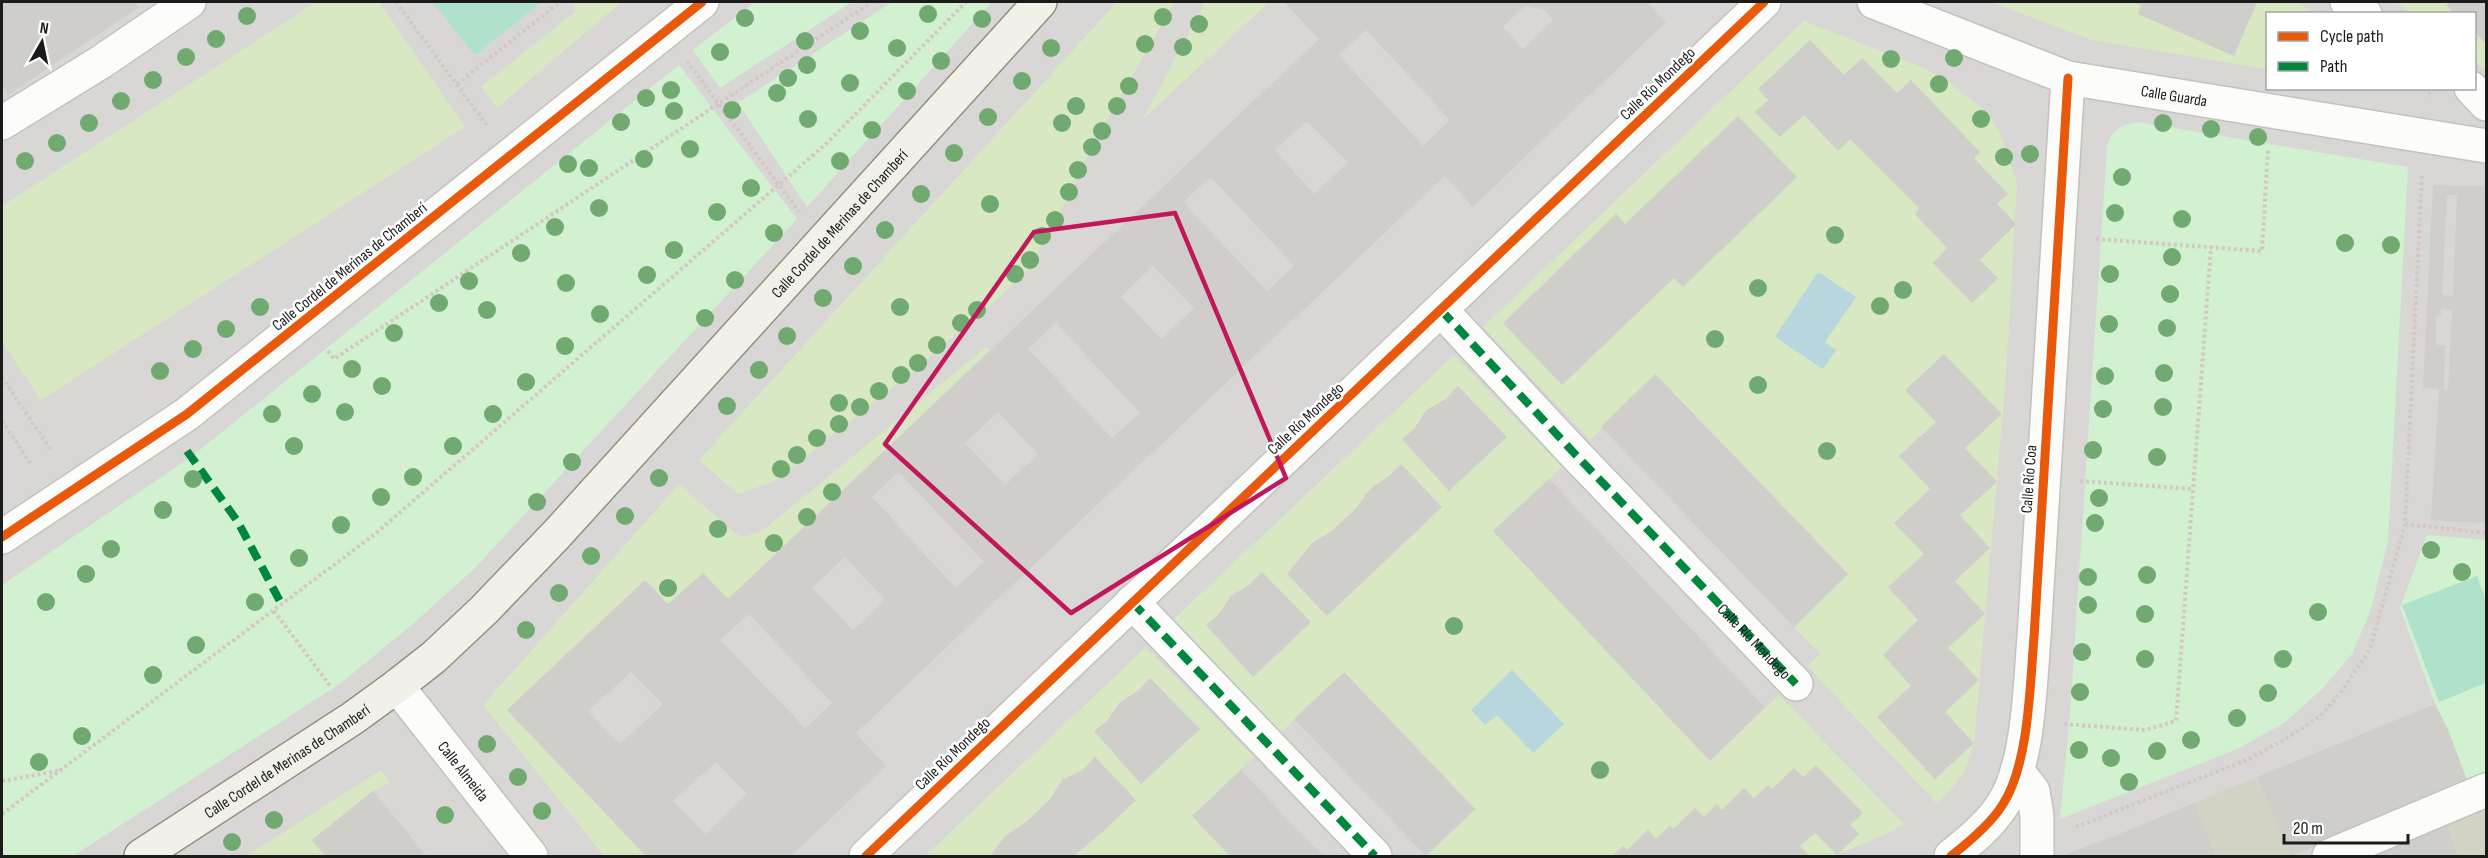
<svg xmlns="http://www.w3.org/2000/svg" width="2488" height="858" font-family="'Sofia Sans Condensed',sans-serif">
<rect width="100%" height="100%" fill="#eae8e4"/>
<path fill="#d9d7d5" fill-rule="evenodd" d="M2,2H2486V856H2ZM2268,14H2474V88H2268Z"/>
<path fill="#d8d7d5" d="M1269,2H1284L1319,39L1054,291L1102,193L1143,119Z"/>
<path fill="#d3d3c6" d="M2257,777L2291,856H2216L2194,803Z
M2483,809L2486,818V856H2458L2446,824Z"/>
<path fill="#d7e8c2" d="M316,2H379L465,127L41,400L2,342V206Z
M578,2H616L619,4L497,108L481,87L576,11L573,5Z
M1117,2H1174L1089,152L1058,217L1029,268L1001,296L885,394L773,482L738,494L699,460Z
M1205,2H1263L1266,5L1143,119Z
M1991,2H2297L2314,13L2268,14L2267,69L2092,40Z
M2396,2H2486V70L2475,62L2474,14L2411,13Z
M1804,21L1924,68L1951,84L1985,111L2000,133L2017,183L2006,375L1974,743L1963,775L1937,804L1807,666L1820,654L1794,627L1848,574L1656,375L1590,440L1483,327Z
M986,347L990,350L728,599L703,573L668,604L645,580L508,710L646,856H604L483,705L679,484L736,534L744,537L762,531Z
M1454,355L1562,467L1493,531L1710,761L1779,695L1904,824L1884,835L1834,856H1426L1475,809L1345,673L1281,732L1174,619Z
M1146,647L1254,757L1192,816L1230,856H925Z
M381,770L390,782L373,791L312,840L325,856H272L270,854L267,856H246Z"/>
<path fill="#d1f1d0" d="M755,2H852L720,88L693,50Z
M892,2H992L807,207L738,103Z
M679,65L797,219L475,568L414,623L341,683L73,856H2V585L191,457Z
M2138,122L2408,167L2388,541L2370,612L2352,654L2322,689L2284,723L2237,749L2060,819L2070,713L2107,147C2111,130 2121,125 2138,122Z
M2427,535L2486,540V778L2469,786L2448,730L2435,704L2400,608Z"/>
<path fill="#afe1cb" d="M432,2H542L475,55Z
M2477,576L2486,600V683L2439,702L2402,605Z"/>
<path fill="#b7d6de" d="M1818,272L1856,297L1825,342L1836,350L1823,369L1775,337Z
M1512,670L1564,724L1533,753L1497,715L1485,725L1471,710Z"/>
<path fill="#d0cecb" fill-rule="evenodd" d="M2,2H135L139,7L8,95L2,85Z
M1284,2H1647L1666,22L1473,207L1445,176L856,733L886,766L791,856H646L507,710L645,580L668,604L703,573L728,599L1319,39ZM1525,6L1545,10L1553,20L1523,49L1503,27ZM1366,30L1450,120L1423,146L1339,55ZM1307,121L1348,162L1314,194L1275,150ZM1211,177L1294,266L1267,291L1183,202ZM1153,266L1194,308L1161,339L1121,297ZM1056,323L1140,413L1112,438L1028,349ZM998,412L1038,454L1005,485L965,443ZM899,472L984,562L956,588L872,497ZM845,557L885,600L853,630L812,588ZM749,614L832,703L805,728L720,640ZM631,672L663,704L620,744L588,711ZM716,762L747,794L705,834L673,801Z
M2132,2H2257L2234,56L2138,14L2141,5Z
M2450,2H2486V40L2484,42L2475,33V14H2455L2446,5Z
M1810,40L1844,75L1862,58L1897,93L1911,80L1980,152L1974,158L2008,194L1997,204L2016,224L1980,260L1998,278L1972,303L1933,263L1947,248L1915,214L1919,208L1850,139L1838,151L1804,115L1780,137L1755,112L1768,100L1758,89Z
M1738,116L1797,177L1683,287L1674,278L1562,385L1503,323L1616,214L1625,224Z
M2433,185L2486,186V523L2431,520L2439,389L2423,388ZM2447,195H2457L2453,296L2442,295ZM2441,309L2452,310L2448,389H2444L2445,345H2436V316L2441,317Z
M1944,354L2002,414L1965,448L1997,482L1960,515L1990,548L1955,581L1985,614L1948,648L1979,680L1945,712L1974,743L1935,779L1877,717L1911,686L1883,655L1918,620L1888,587L1924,554L1894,523L1930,489L1899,456L1936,422L1905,390Z
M1655,374L1848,574L1794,627L1601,427Z
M1458,386L1507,437L1449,491L1402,439L1414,429L1426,410L1446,399Z
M1401,464L1442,507L1327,616L1287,574L1312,543L1332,531L1357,507L1370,489L1389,476Z
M1549,479L1765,707L1710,761L1493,531Z
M1262,572L1311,622L1253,677L1206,625L1218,615L1231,596L1249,585Z
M1344,672L1475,809L1426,856L1294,719Z
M1150,678L1200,729L1141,784L1094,731L1107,721L1120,702L1138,691Z
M2435,704L2448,730L2469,786L2291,856L2257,777Z
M1095,757L1136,800L1107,828L1074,856H990L1006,835L1025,823L1049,800L1063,779L1083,770Z
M1816,765L1863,813L1850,825L1859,834L1837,855L1815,833L1800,846L1809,855L1807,856H1768L1765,854L1762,856H1612L1623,846L1627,850L1648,830L1656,839L1670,825L1673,829L1695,808L1704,817L1717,804L1722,810L1744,788L1754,798L1768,785L1772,789L1794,768L1803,777Z
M1241,770L1306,839L1324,856H1230L1192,816Z
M373,791L397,820L426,856H325L312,840Z
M2194,803L2216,856H2062L2117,835Z
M2446,824L2458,856H2373Z"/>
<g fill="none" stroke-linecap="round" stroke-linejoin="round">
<defs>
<g id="pedestrian">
<path id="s1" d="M1441,310L1575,454L1796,684"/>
<path d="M1132,602L1375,856"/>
</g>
<g id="minor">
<path id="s2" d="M1874,2L2068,78L2486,146"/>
<path d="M2347,2L2365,14"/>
<path d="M2471,88L2486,104"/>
<path d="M2,123L101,62L189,2"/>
<path d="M2,537L187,414L702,2"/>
<path id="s3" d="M397,686L531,856"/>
<path d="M2017,771L2033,791L2037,816V856"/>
<path d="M866,856L1764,2"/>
<path d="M1951,856C1969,842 1991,824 2003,804C2029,764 2030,684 2034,637L2068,78"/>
<path d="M2329,856L2486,790"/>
</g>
<g id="secondary">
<path id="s4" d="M141,856L353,718L397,686L434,657L484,610L557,534L1040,2"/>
</g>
</defs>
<use href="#pedestrian" stroke="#c2c2c0" stroke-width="36"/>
<use href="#minor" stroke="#c2c2c0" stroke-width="36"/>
<use href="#secondary" stroke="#91937c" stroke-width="36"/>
<path stroke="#d5c7c4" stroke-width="4" stroke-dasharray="3 3" stroke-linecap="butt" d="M396,2L488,127
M687,61L799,212
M457,84L559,3L557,2
M2426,88L2430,91L2428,98
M2096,239L2262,251L2268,149
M328,351L334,359L872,2
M2,377L50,449
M2,421L30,463
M2080,481L2193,489
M2405,524L2486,533
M274,611L331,687
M2064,724L2145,730L2176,721L2211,246
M2,781L63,770
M2,814L375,534L826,144L966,2
M2076,827L2249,759L2287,738L2320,716L2340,694L2370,649L2405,524L2422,174"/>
<use href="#pedestrian" stroke="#fcfcfb" stroke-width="33"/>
<use href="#minor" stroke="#fcfcfb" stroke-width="33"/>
<use href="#secondary" stroke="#f2f1e9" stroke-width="33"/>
<path stroke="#00873e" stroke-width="8" stroke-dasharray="15 8" stroke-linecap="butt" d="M1441,310L1575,454L1796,684
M187,451L238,522L282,605
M1132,602L1375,856"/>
<defs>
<path id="cycleway" d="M2,537L187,414L702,2
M866,856L1764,2
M1951,856C1969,842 1991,824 2003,804C2029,764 2030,684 2034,637L2068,78"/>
</defs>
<use href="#cycleway" stroke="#fff" stroke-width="13"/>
<use href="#cycleway" stroke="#e8590c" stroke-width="9"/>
</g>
<g fill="#70aa71">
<circle cx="928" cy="14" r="9"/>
<circle cx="247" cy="16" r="9"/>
<circle cx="1163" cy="17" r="9"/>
<circle cx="745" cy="18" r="9"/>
<circle cx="982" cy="19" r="9"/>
<circle cx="1199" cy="24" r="9"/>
<circle cx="860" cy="31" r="9"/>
<circle cx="216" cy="39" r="9"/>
<circle cx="805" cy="41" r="9"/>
<circle cx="1145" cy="44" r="9"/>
<circle cx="1183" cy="47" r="9"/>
<circle cx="897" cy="48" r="9"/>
<circle cx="1051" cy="48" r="9"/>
<circle cx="720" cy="52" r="9"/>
<circle cx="186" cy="57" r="9"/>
<circle cx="1954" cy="58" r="9"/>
<circle cx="1891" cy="59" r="9"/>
<circle cx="941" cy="61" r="9"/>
<circle cx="807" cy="65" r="9"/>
<circle cx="788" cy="78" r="9"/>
<circle cx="153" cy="80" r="9"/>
<circle cx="1022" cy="81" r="9"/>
<circle cx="850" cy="83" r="9"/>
<circle cx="1939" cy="84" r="9"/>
<circle cx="1129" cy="86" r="9"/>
<circle cx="671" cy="90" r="9"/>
<circle cx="907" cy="91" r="9"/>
<circle cx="777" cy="93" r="9"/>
<circle cx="646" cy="98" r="9"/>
<circle cx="121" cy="101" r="9"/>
<circle cx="1076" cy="106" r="9"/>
<circle cx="1117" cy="106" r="9"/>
<circle cx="732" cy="110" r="9"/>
<circle cx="674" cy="111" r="9"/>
<circle cx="988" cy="117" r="9"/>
<circle cx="808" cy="119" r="9"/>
<circle cx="1981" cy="119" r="9"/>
<circle cx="621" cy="122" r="9"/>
<circle cx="89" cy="123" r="9"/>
<circle cx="1062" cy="123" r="9"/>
<circle cx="2163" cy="123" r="9"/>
<circle cx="2211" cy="129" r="9"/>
<circle cx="872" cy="130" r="9"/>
<circle cx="1102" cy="131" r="9"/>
<circle cx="2258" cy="137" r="9"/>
<circle cx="57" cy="143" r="9"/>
<circle cx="1092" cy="147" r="9"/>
<circle cx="690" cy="149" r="9"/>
<circle cx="954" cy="153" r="9"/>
<circle cx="2030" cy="154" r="9"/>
<circle cx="2004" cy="157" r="9"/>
<circle cx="644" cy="159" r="9"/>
<circle cx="25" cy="161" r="9"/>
<circle cx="840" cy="161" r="9"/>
<circle cx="568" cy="164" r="9"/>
<circle cx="589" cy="168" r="9"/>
<circle cx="1078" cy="170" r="9"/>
<circle cx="2122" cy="177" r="9"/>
<circle cx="751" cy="188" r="9"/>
<circle cx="1069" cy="192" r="9"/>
<circle cx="921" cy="194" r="9"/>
<circle cx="990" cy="204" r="9"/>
<circle cx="599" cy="208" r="9"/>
<circle cx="717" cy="212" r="9"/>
<circle cx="2115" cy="213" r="9"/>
<circle cx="2182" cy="219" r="9"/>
<circle cx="1055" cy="220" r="9"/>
<circle cx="555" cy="227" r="9"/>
<circle cx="885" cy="230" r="9"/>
<circle cx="774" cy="233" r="9"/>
<circle cx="1835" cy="235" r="9"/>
<circle cx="1042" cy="236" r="9"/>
<circle cx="2345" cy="243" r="9"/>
<circle cx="2391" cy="245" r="9"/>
<circle cx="674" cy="250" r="9"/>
<circle cx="521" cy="253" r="9"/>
<circle cx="2172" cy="257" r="9"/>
<circle cx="1030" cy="260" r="9"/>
<circle cx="853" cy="266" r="9"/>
<circle cx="1015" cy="274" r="9"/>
<circle cx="2110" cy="274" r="9"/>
<circle cx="647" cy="275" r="9"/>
<circle cx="735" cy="280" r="9"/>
<circle cx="469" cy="281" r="9"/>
<circle cx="566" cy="283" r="9"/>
<circle cx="1758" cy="288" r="9"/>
<circle cx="1903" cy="290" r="9"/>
<circle cx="2170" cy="294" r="9"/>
<circle cx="823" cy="298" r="9"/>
<circle cx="439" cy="303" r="9"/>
<circle cx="1880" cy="306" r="9"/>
<circle cx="260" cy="307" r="9"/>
<circle cx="900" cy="307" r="9"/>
<circle cx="487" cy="310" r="9"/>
<circle cx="977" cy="310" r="9"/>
<circle cx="600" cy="314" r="9"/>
<circle cx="705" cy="318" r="9"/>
<circle cx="961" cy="323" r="9"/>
<circle cx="2109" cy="324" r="9"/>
<circle cx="2167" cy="328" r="9"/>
<circle cx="226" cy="329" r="9"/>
<circle cx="394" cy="333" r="9"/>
<circle cx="787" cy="336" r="9"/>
<circle cx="1715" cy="339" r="9"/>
<circle cx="937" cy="345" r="9"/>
<circle cx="565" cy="346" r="9"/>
<circle cx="193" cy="349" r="9"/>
<circle cx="918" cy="363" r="9"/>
<circle cx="352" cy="369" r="9"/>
<circle cx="759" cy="370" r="9"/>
<circle cx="160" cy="371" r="9"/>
<circle cx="2164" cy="373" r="9"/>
<circle cx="901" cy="375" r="9"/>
<circle cx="2105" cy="376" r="9"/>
<circle cx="526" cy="382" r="9"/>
<circle cx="1758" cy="385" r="9"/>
<circle cx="382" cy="386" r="9"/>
<circle cx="879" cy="391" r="9"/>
<circle cx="312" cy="394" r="9"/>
<circle cx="839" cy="403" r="9"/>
<circle cx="727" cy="406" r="9"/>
<circle cx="860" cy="407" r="9"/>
<circle cx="2163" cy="407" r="9"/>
<circle cx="2103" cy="409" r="9"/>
<circle cx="345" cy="412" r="9"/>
<circle cx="272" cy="414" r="9"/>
<circle cx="493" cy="414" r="9"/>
<circle cx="839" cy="424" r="9"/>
<circle cx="817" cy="438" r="9"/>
<circle cx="294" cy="446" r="9"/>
<circle cx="453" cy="446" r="9"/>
<circle cx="2093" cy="450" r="9"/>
<circle cx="1827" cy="451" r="9"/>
<circle cx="797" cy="455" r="9"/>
<circle cx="2157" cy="457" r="9"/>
<circle cx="572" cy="462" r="9"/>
<circle cx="781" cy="469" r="9"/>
<circle cx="413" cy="477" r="9"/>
<circle cx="659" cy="478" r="9"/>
<circle cx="193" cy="479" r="9"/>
<circle cx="832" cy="492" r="9"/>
<circle cx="381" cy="497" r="9"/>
<circle cx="2099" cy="498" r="9"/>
<circle cx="537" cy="502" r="9"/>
<circle cx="163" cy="510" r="9"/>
<circle cx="625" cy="516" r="9"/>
<circle cx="807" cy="517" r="9"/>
<circle cx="2095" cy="523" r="9"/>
<circle cx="341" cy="525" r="9"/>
<circle cx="718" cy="529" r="9"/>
<circle cx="774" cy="543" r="9"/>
<circle cx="111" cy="549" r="9"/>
<circle cx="2431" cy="550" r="9"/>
<circle cx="591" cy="556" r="9"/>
<circle cx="299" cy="558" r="9"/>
<circle cx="2462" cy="572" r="9"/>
<circle cx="86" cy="574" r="9"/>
<circle cx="2147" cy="575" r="9"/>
<circle cx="2088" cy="577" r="9"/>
<circle cx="668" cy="588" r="9"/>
<circle cx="559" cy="593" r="9"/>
<circle cx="46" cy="602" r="9"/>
<circle cx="255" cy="602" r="9"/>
<circle cx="2088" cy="605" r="9"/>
<circle cx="2318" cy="612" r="9"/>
<circle cx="2145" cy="614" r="9"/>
<circle cx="1454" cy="626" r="9"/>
<circle cx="526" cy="630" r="9"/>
<circle cx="196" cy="645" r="9"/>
<circle cx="2082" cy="652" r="9"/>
<circle cx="2145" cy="659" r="9"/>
<circle cx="2283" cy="659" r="9"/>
<circle cx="153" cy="675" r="9"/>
<circle cx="2080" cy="692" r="9"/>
<circle cx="2268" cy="693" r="9"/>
<circle cx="2237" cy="718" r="9"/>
<circle cx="82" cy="736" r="9"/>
<circle cx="2191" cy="740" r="9"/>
<circle cx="487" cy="744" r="9"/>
<circle cx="2079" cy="750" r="9"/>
<circle cx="2157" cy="751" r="9"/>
<circle cx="2111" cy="758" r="9"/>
<circle cx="39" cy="762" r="9"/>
<circle cx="1600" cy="770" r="9"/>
<circle cx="518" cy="777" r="9"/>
<circle cx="2129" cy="782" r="9"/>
<circle cx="542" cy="811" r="9"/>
<circle cx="445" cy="815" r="9"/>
<circle cx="274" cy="820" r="9"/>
<circle cx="232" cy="842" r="9"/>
</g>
<path fill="none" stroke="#c2185b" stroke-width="4.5" stroke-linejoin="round" d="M1175,213L1286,478L1071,613L885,444L1034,232Z"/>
<g text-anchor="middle" stroke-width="5" stroke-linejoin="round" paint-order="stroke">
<g font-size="16" fill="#1b1b1b" stroke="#fff">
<text transform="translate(1657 83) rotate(-44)" y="6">Calle Río Mondego</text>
<text dy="6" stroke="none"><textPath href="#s2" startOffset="316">Calle Guarda</textPath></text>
<text dy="6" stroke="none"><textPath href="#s4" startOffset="948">Calle Cordel de Merinas de Chamberí</textPath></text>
<text transform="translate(349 266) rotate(-39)" y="6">Calle Cordel de Merinas de Chamberí</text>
<text transform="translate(1305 418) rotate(-43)" y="6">Calle Río Mondego</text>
<text transform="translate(2028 479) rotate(-86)" y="6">Calle Río Coa</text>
<text dy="6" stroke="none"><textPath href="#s1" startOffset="456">Calle Río Mondego</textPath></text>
<text transform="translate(952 753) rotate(-44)" y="6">Calle Río Mondego</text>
<text dy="6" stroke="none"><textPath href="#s4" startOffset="174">Calle Cordel de Merinas de Chamberí</textPath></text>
<text dy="6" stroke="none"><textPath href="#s3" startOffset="108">Calle Almeida</textPath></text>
</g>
</g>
<rect width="2488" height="858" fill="none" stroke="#1b1b1b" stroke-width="6"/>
<rect x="2266" y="12" width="210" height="78" fill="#ffffff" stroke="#a4a4a4" stroke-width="1.5"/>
<rect x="2278" y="32" width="30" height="9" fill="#e8590c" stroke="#a4a4a4" stroke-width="1.5"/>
<text x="2320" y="42" font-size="18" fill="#1b1b1b">Cycle path</text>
<rect x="2278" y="62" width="30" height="9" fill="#00873e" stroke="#a4a4a4" stroke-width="1.5"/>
<text x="2320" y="72" font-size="18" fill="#1b1b1b">Path</text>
<g transform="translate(42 42) rotate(9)" stroke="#ffffff" stroke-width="4.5" paint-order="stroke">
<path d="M0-4.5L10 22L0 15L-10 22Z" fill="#1b1b1b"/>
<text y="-9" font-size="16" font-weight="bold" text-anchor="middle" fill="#1b1b1b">N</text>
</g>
<path d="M2284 834v9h124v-9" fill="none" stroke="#1b1b1b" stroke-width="3"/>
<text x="2293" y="834" font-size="18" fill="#1b1b1b" stroke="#ffffff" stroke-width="4.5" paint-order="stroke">20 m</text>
</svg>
